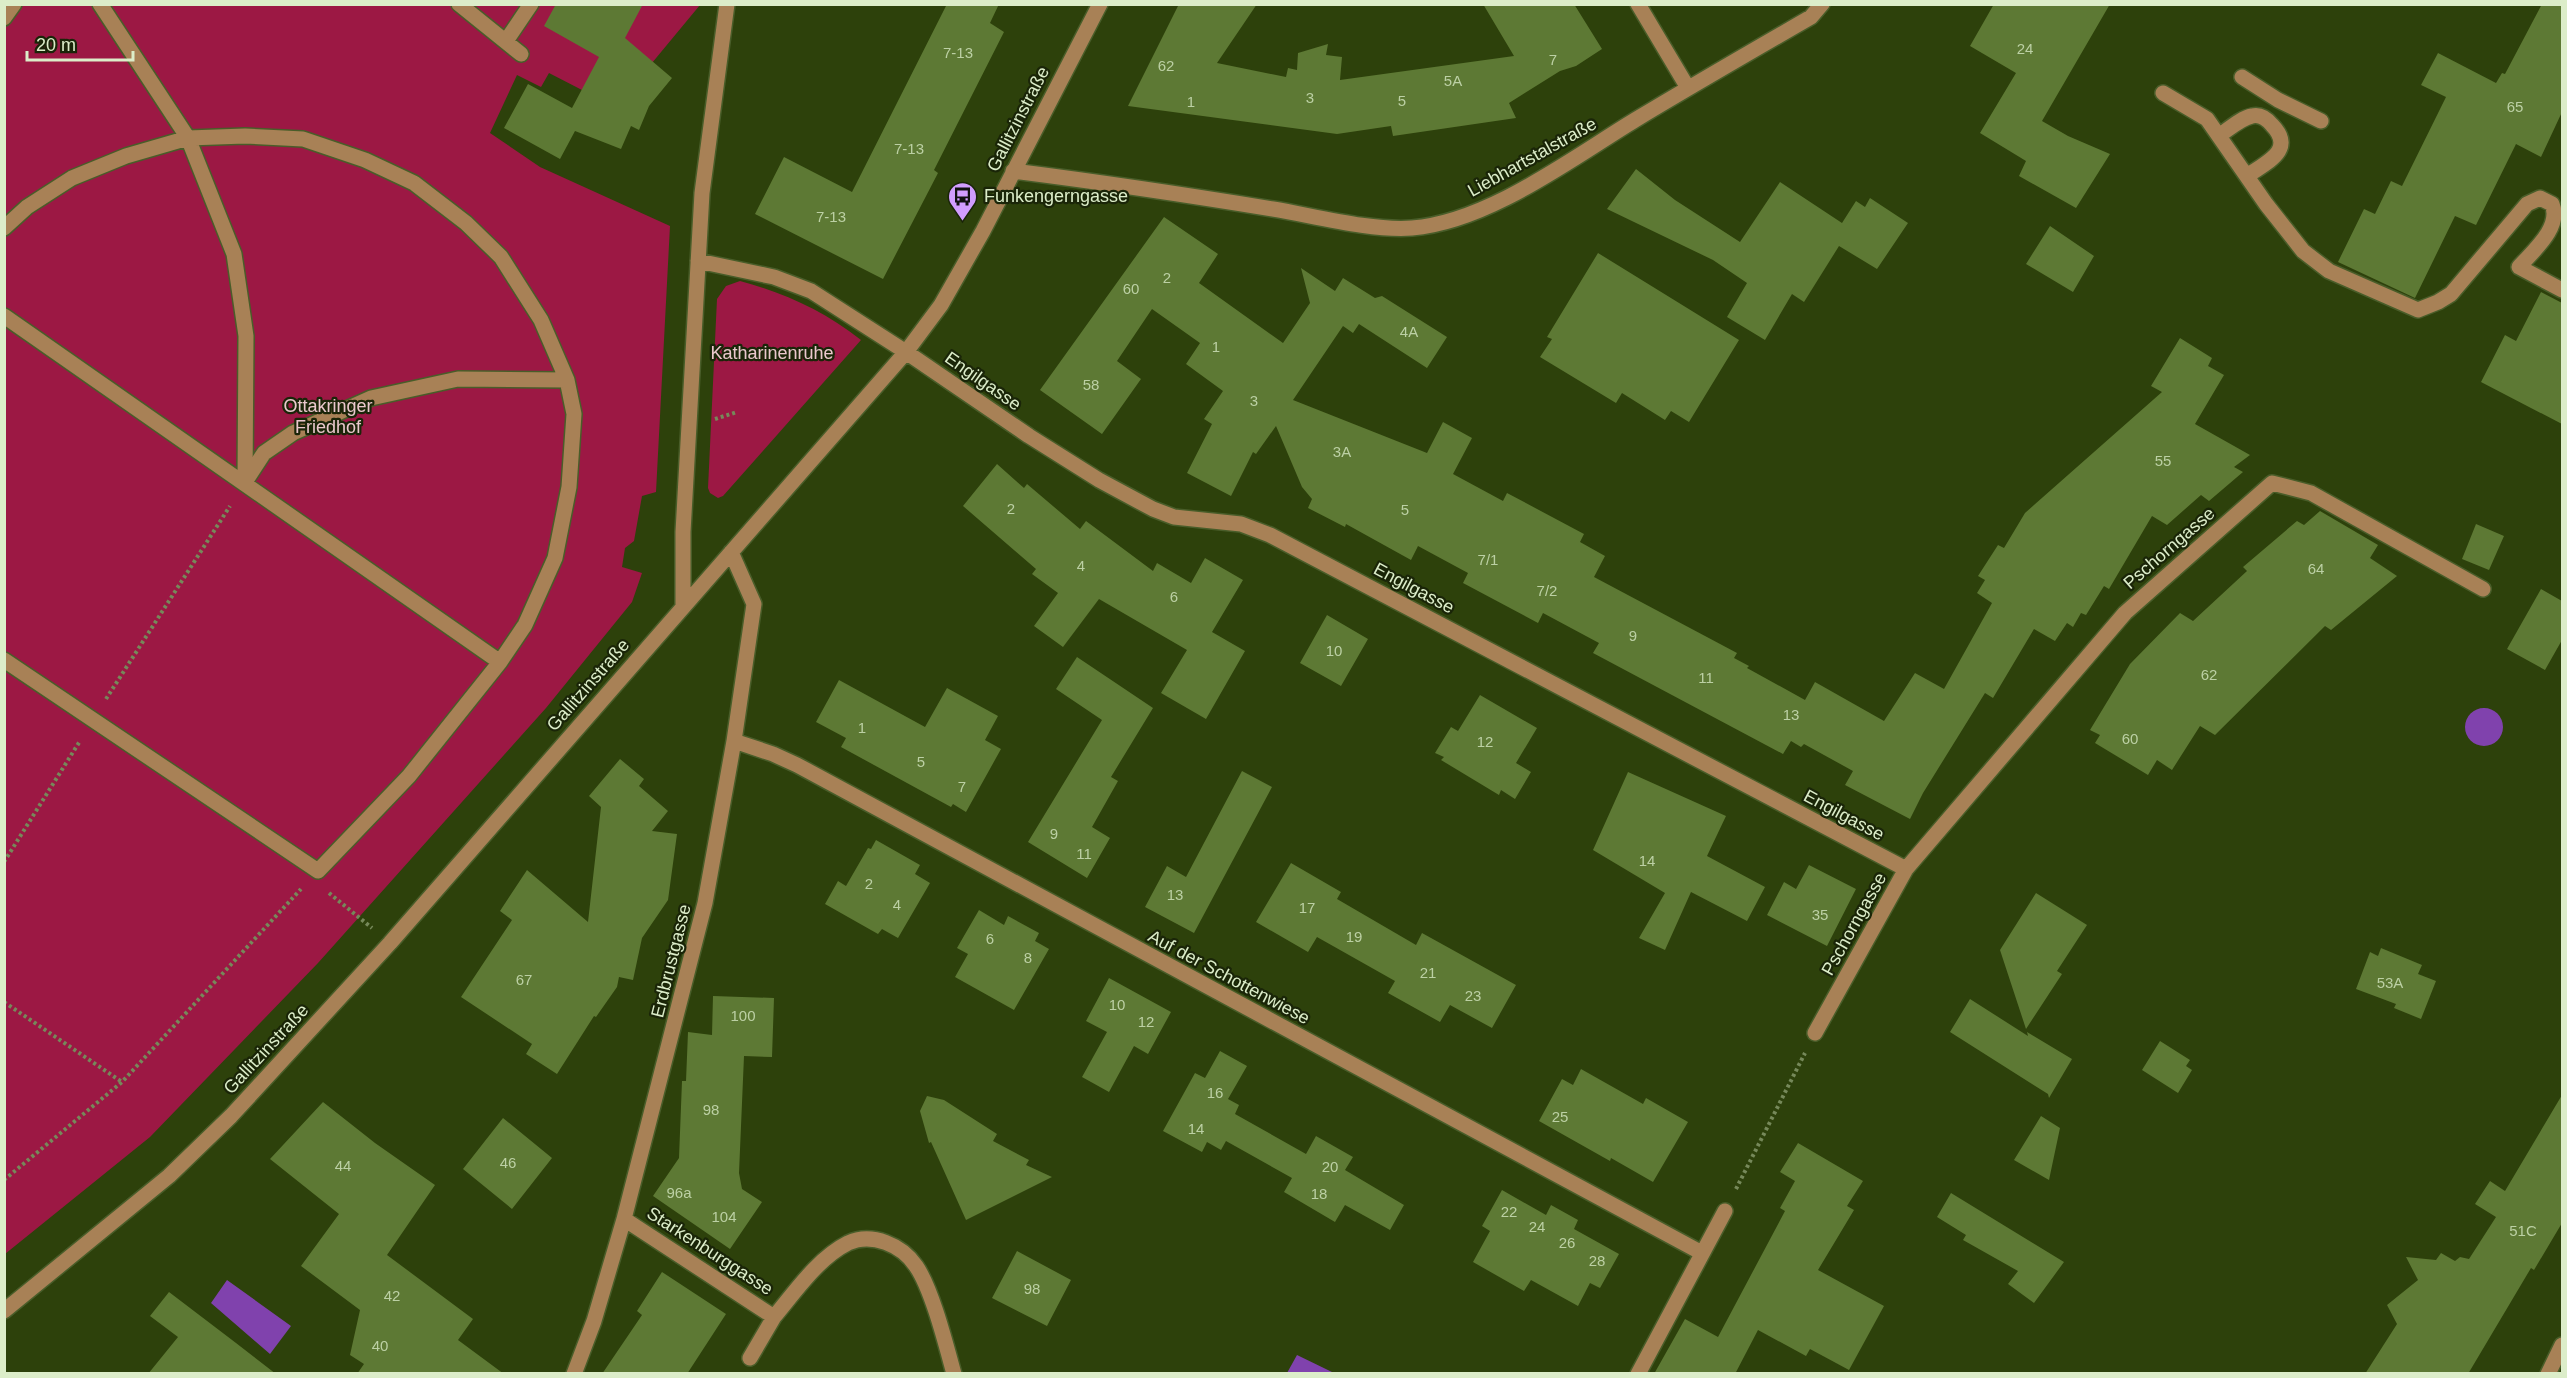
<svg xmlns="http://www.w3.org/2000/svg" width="2567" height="1378" font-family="Helvetica,sans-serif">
<rect width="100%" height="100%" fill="#2d410b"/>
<path fill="#9c1844" d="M5,5H700L642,75L608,99L582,90L549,73L541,87L517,75L490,133L540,167L670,226L656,492L642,496L634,541L625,548L622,567L642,573L632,602L546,708L318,963L150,1137L5,1254Z
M740,281C785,293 824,311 861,340L723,496L718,498L710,493L708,488L717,299L726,286Z"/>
<path fill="#8042ad" d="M2465 727a19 19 0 1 1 38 0a19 19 0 1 1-38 0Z
M227,1280L291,1326L270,1354L211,1303Z
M1297,1355L1332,1372V1373H1287Z"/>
<path fill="#5d7934" d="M556,4H643L625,38L672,78L649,106L639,130L631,126L621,149L575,131L560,159L504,128L528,84L572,108L599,57L544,26Z
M947,4H999L990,23L1004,32L934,170L938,173L883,279L755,214L784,157L852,192Z
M1179,4H1257L1217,63L1286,77L1288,68L1297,70L1298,53L1328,44L1326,55L1342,57L1340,80L1514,56L1483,4H1574L1602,49L1576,66L1560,71L1509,103L1516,118L1393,136L1391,126L1337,134L1128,106Z
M1994,4H2110L2042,121L2068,136L2110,154L2076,208L2019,176L2026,161L1980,133L2016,73L1970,46Z
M2542,4H2562V112L2541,157L2516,144L2476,225L2455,216L2415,298L2338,262L2364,209L2375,214L2391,181L2402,186L2446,97L2421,85L2438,53L2496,83L2502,73L2505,74Z
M1636,169L1675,200L1740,242L1780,182L1842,223L1856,201L1865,207L1870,198L1908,223L1877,269L1839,246L1804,302L1792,294L1765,340L1727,317L1747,283L1713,260L1607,209Z
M1164,217L1218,254L1199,283L1283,343L1310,303L1301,268L1335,291L1343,278L1375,298L1382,296L1447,337L1427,368L1359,324L1353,333L1343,326L1293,400L1427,453L1443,422L1472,438L1453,474L1503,501L1507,493L1584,534L1580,542L1605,556L1594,577L1737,653L1734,658L1749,666L1747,668L1805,700L1815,682L1884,721L1915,673L1944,689L1992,603L1977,593L1985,580L1978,576L1998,545L2004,548L2025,513L2162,392L2151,386L2180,338L2212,358L2208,366L2224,375L2195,424L2250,455L2234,467L2243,472L2209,501L2201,495L2167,525L2152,516L2109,589L2104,586L2086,615L2081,613L2073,627L2067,623L2055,641L2034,629L1993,698L1985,693L1923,793L1910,819L1845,785L1853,771L1804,744L1801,747L1791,741L1783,754L1593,653L1599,643L1543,613L1538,623L1463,583L1468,573L1418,546L1411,560L1346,524L1345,527L1308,508L1312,499L1302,487L1276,426L1256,454L1253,452L1231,496L1187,473L1212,424L1204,419L1223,391L1186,364L1200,343L1152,309L1117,361L1141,379L1102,434L1040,390Z
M2050,226L2094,256L2073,292L2026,264Z
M1598,253L1739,340L1689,422L1671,411L1665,420L1622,393L1616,403L1540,357L1552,339L1547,337Z
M2541,292L2562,303V424L2481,382L2505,335L2516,341Z
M997,464L1024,488L1027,484L1080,529L1086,521L1153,571L1157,563L1191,583L1205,558L1243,580L1212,632L1245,651L1206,719L1161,693L1187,650L1099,599L1063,647L1034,626L1058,593L1032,574L1036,569L963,506Z
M2320,511L2378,545L2370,558L2397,576L2331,630L2325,626L2215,735L2200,726L2172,770L2157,760L2148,775L2095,743L2100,735L2090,730L2130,664L2180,613L2193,621L2247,571L2243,567L2297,521L2304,525Z
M2476,524L2504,536L2489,570L2462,559Z
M2541,589L2562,601V640L2545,670L2507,649Z
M1327,615L1368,639L1341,686L1300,663Z
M1077,657L1153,708L1111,777L1118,781L1092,827L1110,838L1087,878L1028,842L1102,720L1056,689Z
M839,680L925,727L947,688L998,716L985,740L1001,749L966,812L953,804L951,807L841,747L846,738L816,722Z
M1480,695L1537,728L1516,763L1531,772L1515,799L1501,790L1499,795L1441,760L1444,757L1435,753L1451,727L1458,731Z
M620,759L644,779L639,786L668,811L652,831L677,834L668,900L642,938L633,980L619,977L617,987L596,1017L594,1016L557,1074L526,1054L532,1044L461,997L512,920L500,911L527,870L588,922L601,807L589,796Z
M1242,771L1272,787L1194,933L1145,907L1167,866L1186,877Z
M1628,772L1726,816L1707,856L1765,887L1747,921L1691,892L1665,950L1639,938L1665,893L1593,850Z
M876,840L920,865L915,874L930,883L898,938L882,929L878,934L825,904L838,881L846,886L868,848L871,849Z
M1291,863L1341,892L1337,899L1416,945L1422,933L1516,985L1492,1028L1450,1005L1440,1022L1388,993L1395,981L1317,937L1308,952L1256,922Z
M1809,865L1856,889L1827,946L1767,915L1784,882L1796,889Z
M2036,893L2087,925L2057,971L2062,974L2026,1029L2000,950Z
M979,910L1004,925L1008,916L1039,933L1035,941L1049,949L1014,1010L955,977L968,954L957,948Z
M2381,948L2422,965L2418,974L2436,981L2421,1019L2394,1008L2396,1004L2356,989L2370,952L2378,956Z
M1109,978L1171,1012L1148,1054L1134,1046L1109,1092L1082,1077L1107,1032L1086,1021Z
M713,996L774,998L772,1057L744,1056L739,1173L742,1189L762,1202L730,1249L653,1196L679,1158L682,1081H686L688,1032L712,1035Z
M1970,999L2028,1036L2027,1032L2072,1059L2049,1098L2048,1094L1950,1032Z
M2160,1041L2190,1060L2186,1066L2192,1070L2178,1093L2142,1070Z
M1220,1051L1247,1066L1228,1099L1239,1105L1235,1114L1306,1154L1316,1136L1353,1157L1345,1170L1404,1205L1390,1230L1345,1205L1335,1222L1284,1192L1292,1178L1226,1141L1221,1150L1207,1142L1202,1152L1163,1131L1195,1073L1205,1078Z
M1581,1069L1643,1104L1646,1098L1688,1122L1653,1182L1611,1158L1610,1161L1539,1121L1562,1079L1573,1085Z
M2562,1095V1223L2534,1270L2531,1268L2468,1374H2365L2397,1324L2387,1305L2418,1280L2406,1257L2436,1260L2441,1253L2455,1261L2460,1257L2469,1259L2496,1217L2475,1204L2490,1181L2505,1191Z
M927,1096L944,1100L997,1134L993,1141L1029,1160L1026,1165L1052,1177L966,1220L931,1142L929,1143L920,1111Z
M323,1102L375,1143L435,1185L387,1255L473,1319L458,1340L504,1374H357L364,1364L350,1355L360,1310L301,1266L339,1214L270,1159Z
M2041,1116L2060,1128L2049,1180L2014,1160Z
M503,1118L552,1158L512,1209L463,1169Z
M1798,1143L1863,1181L1847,1206L1854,1210L1818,1270L1884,1306L1849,1370L1810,1349L1806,1356L1758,1330L1735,1374H1654L1685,1319L1718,1337L1785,1211L1780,1208L1795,1181L1780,1172Z
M1502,1190L1546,1215L1551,1205L1578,1220L1574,1229L1619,1254L1600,1288L1590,1283L1578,1306L1531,1280L1524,1291L1473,1262L1490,1231L1482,1226Z
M1951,1193L2064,1262L2034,1303L2008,1284L2018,1271L1963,1240L1966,1235L1937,1217Z
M1017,1251L1071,1280L1047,1326L992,1298Z
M662,1272L726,1314L687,1374H602L642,1315L637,1311Z
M169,1292L236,1343L276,1374H148L178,1337L150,1316Z"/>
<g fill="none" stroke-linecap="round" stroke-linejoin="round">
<defs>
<path id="minor" d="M100,4L188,138L234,254L246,336L245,482
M459,4L521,54
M1638,4L1688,88
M4,18L14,4
M506,41L531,4
M2242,77L2278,100L2321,121
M2163,93L2207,119L2266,204L2303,251L2329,271L2418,310L2438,302L2451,294L2527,204L2540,198L2552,204C2562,227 2533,251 2519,267L2562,290
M2220,135C2229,129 2241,118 2252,116C2260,114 2267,119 2272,125C2296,150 2267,162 2247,176
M1013,171C1100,182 1187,195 1273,209C1315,216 1371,231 1412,228C1488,222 1571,159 1635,120C1693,85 1752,51 1811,17L1822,4
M4,228L27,207L72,178L126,156L188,138L245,136L303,139L365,160L414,183L466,223L501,257L541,320L567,380L574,414L569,487L555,558L525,625L500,662L409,776L318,871L4,660
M698,261L774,277L811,291L906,352L1029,436L1099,480L1153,509L1174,517L1241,524L1270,535L1906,869
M4,316L500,662
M245,482L264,453L293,433L371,398L458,379L567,380
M683,605V532L702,193L727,4
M734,741L773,754L797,765L1702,1253
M1815,1033L1906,869L2125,613L2272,483L2311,493L2483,589
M624,1219L774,1317C795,1292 818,1258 848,1243C872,1232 902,1245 916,1266C932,1289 946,1345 954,1374
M4,1311L169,1176L231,1116L390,943L906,352L941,305L983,231L1100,4
M750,1358L774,1317
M574,1374L594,1321L624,1219L705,903L734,741L754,604L731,552
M1638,1374L1725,1211
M2548,1374L2562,1345"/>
</defs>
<use href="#minor" stroke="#495d29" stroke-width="18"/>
<path stroke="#76895a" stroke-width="4" stroke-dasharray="3 3" stroke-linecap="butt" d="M715,419L737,412
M106,699L230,506
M4,862L80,741
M329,893L372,928
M4,1002L122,1082
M4,1180L122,1082L301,889
M1736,1189L1805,1053"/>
<use href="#minor" stroke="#a88156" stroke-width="15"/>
</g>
<defs>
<symbol id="bus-pin" viewBox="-11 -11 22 30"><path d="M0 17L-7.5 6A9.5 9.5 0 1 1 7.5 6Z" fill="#d19dfe" stroke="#1a2508"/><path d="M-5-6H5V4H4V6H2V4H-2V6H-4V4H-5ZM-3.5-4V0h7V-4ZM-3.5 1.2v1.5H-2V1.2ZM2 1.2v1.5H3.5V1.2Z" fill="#111"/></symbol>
</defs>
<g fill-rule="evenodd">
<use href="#bus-pin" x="946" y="180" width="33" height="45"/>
</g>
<g text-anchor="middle" stroke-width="4.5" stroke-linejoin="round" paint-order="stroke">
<g font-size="15" fill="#bcd0a4">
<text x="2025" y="54">24</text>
<text x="958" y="58">7-13</text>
<text x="1553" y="65">7</text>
<text x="1166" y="71">62</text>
<text x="1453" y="86">5A</text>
<text x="1310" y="103">3</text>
<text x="1402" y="106">5</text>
<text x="1191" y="107">1</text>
<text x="2515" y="112">65</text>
<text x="909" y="154">7-13</text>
<text x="831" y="222">7-13</text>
<text x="1167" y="283">2</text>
<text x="1131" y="294">60</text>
<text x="1409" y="337">4A</text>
<text x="1216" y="352">1</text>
<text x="1091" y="390">58</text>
<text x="1254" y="406">3</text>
<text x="1342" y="457">3A</text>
<text x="2163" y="466">55</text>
<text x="1011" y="514">2</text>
<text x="1405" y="515">5</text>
<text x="1488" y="565">7/1</text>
<text x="1081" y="571">4</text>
<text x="2316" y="574">64</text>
<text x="1547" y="596">7/2</text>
<text x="1174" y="602">6</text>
<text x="1633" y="641">9</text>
<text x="1334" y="656">10</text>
<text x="2209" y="680">62</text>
<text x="1706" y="683">11</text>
<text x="1791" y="720">13</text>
<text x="862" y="733">1</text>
<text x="2130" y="744">60</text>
<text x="1485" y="747">12</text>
<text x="921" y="767">5</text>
<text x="962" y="792">7</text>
<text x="1054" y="839">9</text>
<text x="1084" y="859">11</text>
<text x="1647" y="866">14</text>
<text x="869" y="889">2</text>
<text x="1175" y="900">13</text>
<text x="897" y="910">4</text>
<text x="1307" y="913">17</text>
<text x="1820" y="920">35</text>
<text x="1354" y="942">19</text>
<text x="990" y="944">6</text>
<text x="1028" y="963">8</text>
<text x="1428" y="978">21</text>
<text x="524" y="985">67</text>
<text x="2390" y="988">53A</text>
<text x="1473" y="1001">23</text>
<text x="1117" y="1010">10</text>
<text x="743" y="1021">100</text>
<text x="1146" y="1027">12</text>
<text x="1215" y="1098">16</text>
<text x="711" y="1115">98</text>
<text x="1560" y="1122">25</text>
<text x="1196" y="1134">14</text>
<text x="508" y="1168">46</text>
<text x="343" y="1171">44</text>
<text x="1330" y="1172">20</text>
<text x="679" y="1198">96a</text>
<text x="1319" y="1199">18</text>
<text x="1509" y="1217">22</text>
<text x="724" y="1222">104</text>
<text x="1537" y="1232">24</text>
<text x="2523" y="1236">51C</text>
<text x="1567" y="1248">26</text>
<text x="1597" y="1266">28</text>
<text x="1032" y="1294">98</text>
<text x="392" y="1301">42</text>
<text x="380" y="1351">40</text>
</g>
<g font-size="18" fill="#dcedc9" stroke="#1a2508">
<text transform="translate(1018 119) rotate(-63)" y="6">Gallitzinstraße</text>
<text transform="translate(1532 157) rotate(-29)" y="6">Liebhartstalstraße</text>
<text transform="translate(983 381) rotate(35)" y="6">Engilgasse</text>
<text transform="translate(2169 548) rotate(-41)" y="6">Pschorngasse</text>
<text transform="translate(1414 588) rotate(28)" y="6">Engilgasse</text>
<text transform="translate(588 685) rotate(-49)" y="6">Gallitzinstraße</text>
<text transform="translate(1844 815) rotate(28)" y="6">Engilgasse</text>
<text transform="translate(1854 924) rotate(-61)" y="6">Pschorngasse</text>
<text transform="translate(671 961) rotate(-76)" y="6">Erdbrustgasse</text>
<text transform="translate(1229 977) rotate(28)" y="6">Auf der Schottenwiese</text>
<text transform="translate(266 1049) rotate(-47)" y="6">Gallitzinstraße</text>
<text transform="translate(710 1251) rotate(33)" y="6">Starkenburggasse</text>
</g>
<g font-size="18" fill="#dcedc9" stroke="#1a2508" text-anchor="start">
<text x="984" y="202">Funkengerngasse</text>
</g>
<g font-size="18" fill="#ebc8cd" stroke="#1a2508">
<text x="772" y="359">Katharinenruhe</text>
<text x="328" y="412">Ottakringer<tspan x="328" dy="21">Friedhof</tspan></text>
</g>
</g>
<rect width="2567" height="1378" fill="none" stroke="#dcedc9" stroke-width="12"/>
<path d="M27 51v9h106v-9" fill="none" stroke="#dcedc9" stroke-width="3"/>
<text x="36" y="51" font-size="18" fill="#dcedc9" stroke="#1a2508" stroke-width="4.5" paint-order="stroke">20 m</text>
</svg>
